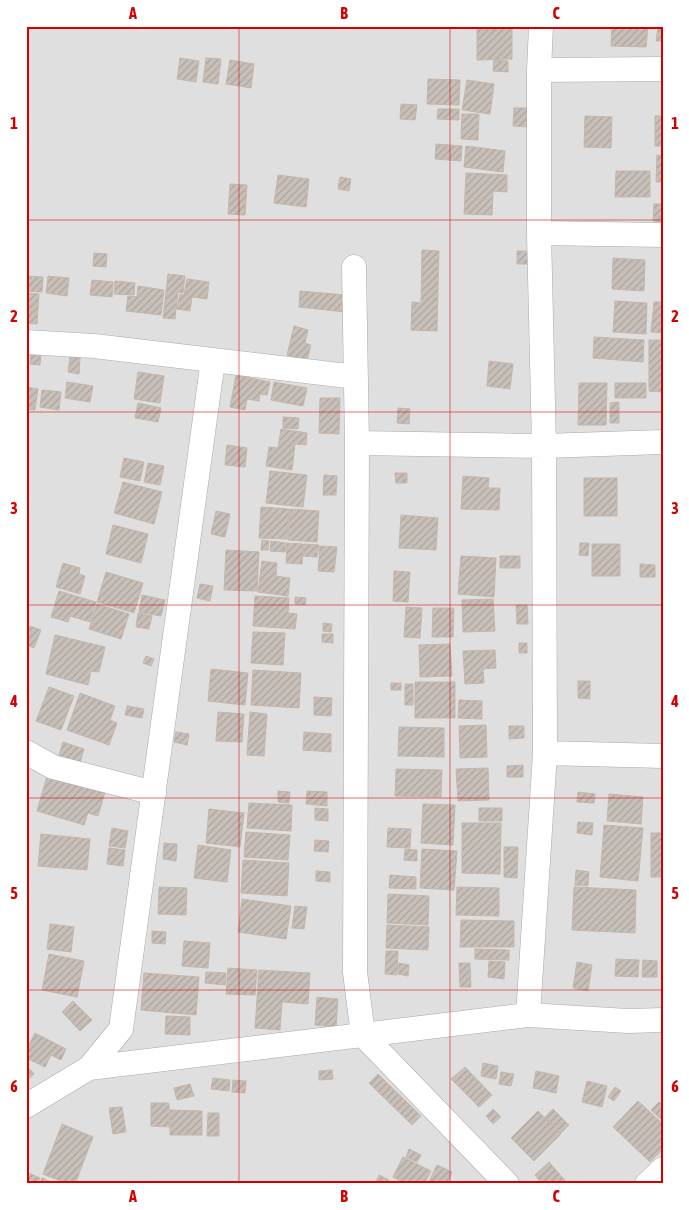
<svg xmlns="http://www.w3.org/2000/svg" width="689" height="1210" font-family="'Asap Condensed',sans-serif">
<defs>
<pattern id="building-hatch" width="6" height="6" patternUnits="userSpaceOnUse" patternTransform="scale(1.25)"><rect width="6" height="6" fill="#c7bfb8"/><path d="M-1 1l2-2M0 6l6-6M5 7l2-2" fill="none" stroke="#aba49e"/></pattern>
</defs>
<rect width="100%" height="100%" fill="#f2efe9"/>
<path fill="#e0dfdf" d="M26,26H663V1184H26Z"/>
<path fill="url(#building-hatch)" stroke="#c4b6ab" d="M612,26H648L646,47L611,46Z
M658,27H663V41H656Z
M477,29H512V59L477,60Z
M180,58L199,61L196,82L177,79Z
M206,58L221,59L218,84L203,82Z
M230,60L254,64L251,88L226,84Z
M494,60L508,61V72L493,71Z
M428,79L460,80L459,105L427,104Z
M467,80L494,84L490,114L462,110Z
M401,104L417,105L415,120L400,119Z
M514,108H529V127L513,126Z
M438,109H459V120L437,119Z
M462,114H479L478,140L461,139Z
M585,116L612,117L611,148L584,147Z
M655,116H663V146H655Z
M436,144L462,146L461,161L435,159Z
M466,146L505,151L503,172L464,167Z
M657,155L663,156V182H656Z
M616,171H650V197H615Z
M466,173L507,175V192L493,191L492,215L464,214Z
M278,175L309,179L306,207L274,203Z
M340,177L351,179L349,191L338,189Z
M230,184L247,185L245,215L228,214Z
M654,204H663V222L653,221Z
M422,250L439,251L437,331L411,330L412,302L421,303Z
M517,251H529V264H517Z
M94,253L107,254L106,267L93,266Z
M613,258L645,260L644,291L612,289Z
M168,274L185,276L183,293L178,292L175,319L163,318Z
M26,276L43,277L42,292L26,291Z
M48,276L69,278L67,296L46,293Z
M187,279L209,282L207,299L192,297L190,311L177,309L180,294L184,295Z
M92,280L113,282L112,297L90,295Z
M115,281L135,283L134,295L114,294Z
M138,286L164,290L161,315L126,311L128,296L137,297Z
M300,291L346,295L345,312L299,307Z
M26,293L39,294L37,324L26,323Z
M615,301L647,303L646,334L613,332Z
M654,302H663V333L651,332Z
M294,326L308,330L305,343L311,345L307,360L287,355Z
M594,337L644,340L643,362L593,358Z
M649,340H663L662,392L649,391Z
M31,353L41,354L40,365L30,364Z
M70,357L80,358L79,374L68,372Z
M489,361L513,364L510,389L487,386Z
M138,372L164,376L160,403L134,399Z
M236,375L270,382L267,395L260,394L259,401L247,399L245,410L230,407Z
M67,382L93,386L90,402L65,398Z
M274,382L307,388L303,406L271,400Z
M579,383H607L606,425H578Z
M615,383H646V398H615Z
M26,387L38,389L35,410L26,409Z
M42,390L61,392L59,410L40,407Z
M320,398H340L339,434L319,433Z
M619,402V423H610V403Z
M138,403L161,408L158,422L135,418Z
M398,408L410,409L409,424L397,423Z
M283,417L299,418L298,429L283,428Z
M281,429L307,433L306,445L295,444L292,470L266,466L269,447L278,448Z
M227,445L247,448L245,467L225,465Z
M124,458L144,462L140,481L120,477Z
M148,463L164,466L160,485L144,482Z
M270,471L307,475L303,507L266,503Z
M395,473H407V483H396Z
M324,475L337,476L336,495H323Z
M463,476L489,478L488,488H500L499,510L461,509Z
M584,478H617V516H584Z
M123,482L162,492L154,524L114,513Z
M261,507L289,509L287,539L259,538Z
M290,509L319,511L317,542L288,540Z
M216,511L230,514L225,537L211,534Z
M401,515L438,518L436,550L399,548Z
M113,525L148,534L141,563L106,554Z
M262,540L269,541L268,550H261Z
M271,541L286,543L285,552L270,551Z
M287,543L303,544L302,564L286,563Z
M580,543H589L588,556L579,555Z
M304,544L319,545L317,557L303,556Z
M592,544H620V576H592Z
M320,546L337,547L334,572L318,571Z
M226,550L259,552L257,591L224,590Z
M461,556L496,558L494,597L458,594Z
M500,556H520V568H500Z
M262,561L277,563L276,576L290,578L288,596L258,592Z
M63,563L80,568L79,574L85,576L80,594L56,587Z
M640,564L655,565V577H640Z
M394,571L410,572L408,602L393,601Z
M106,572L143,583L134,613L97,602Z
M200,584L213,586L210,601L197,598Z
M59,591L96,602L90,622L70,616L68,622L51,617Z
M142,595L165,600L161,616L139,612Z
M255,596L289,598L288,613L297,614L295,629L253,626Z
M295,597L306,598L305,605L295,604Z
M493,599L495,631L463,632L462,600Z
M97,604L129,614L121,639L89,629Z
M516,605H527L528,624H517Z
M406,607L422,608L420,638L404,637Z
M433,608H454L453,637H432Z
M138,613L152,616L149,629L136,627Z
M323,623L332,624L331,632L323,631Z
M30,626L41,630L34,648L26,645V636Z
M253,632L285,633L283,665L251,663Z
M322,634H333V643L322,642Z
M55,635L105,647L99,672L91,671L88,685L46,674Z
M519,643H527V653H519Z
M450,644L452,676L420,677L419,645Z
M495,650L496,668L483,669L484,683L465,684L463,651Z
M146,656L154,659L151,666L143,663Z
M211,669L248,673L245,705L208,701Z
M253,670L301,673L299,708L251,705Z
M578,681H590V699L578,698Z
M415,682H455V718H415Z
M391,683H401V690H391Z
M405,684H413V705H405Z
M49,687L74,696L61,730L36,721Z
M80,693L115,706L110,720L117,723L109,745L67,730Z
M314,697L332,698L331,716L314,715Z
M459,700L482,701V719L458,718Z
M127,706L144,709L142,718L125,715Z
M218,712L244,714L242,742L216,741Z
M250,712L267,714L264,756L247,755Z
M486,725L487,757L460,758L459,726Z
M509,726H524V738L509,739Z
M399,727L444,728V757L398,756Z
M176,732L189,734L187,745L174,742Z
M304,732L331,734V752L303,750Z
M63,742L84,749L79,766L58,758Z
M523,765V777H507V766Z
M488,768L489,800L458,801L456,769Z
M396,769L442,770L441,797L395,796Z
M47,776L105,792L98,816L88,813L84,825L37,811Z
M278,791L290,792L289,803L278,802Z
M307,791L327,792V806L306,804Z
M578,792L595,794L594,803L577,802Z
M609,794L643,797L641,824L607,821Z
M249,803L292,805L291,831L247,828Z
M423,804L455,805L453,845L421,843Z
M315,808L328,809V821L315,820Z
M479,808H502V821H479Z
M209,809L244,813L240,847L206,843Z
M578,822L593,823L592,835L577,833Z
M462,823H501L500,874L462,873Z
M604,825L643,828L638,881L600,877Z
M112,828L128,831L125,848L109,846Z
M388,828L411,829L410,848L387,847Z
M246,832L290,835L288,860L244,857Z
M651,833H663V877H651Z
M41,834L90,839L87,870L38,866Z
M315,840L329,841L328,852L314,851Z
M164,843L177,844L176,861L163,859Z
M198,845L231,850L227,882L194,878Z
M504,847H518L517,878L504,877Z
M109,848L125,850L123,866L107,864Z
M405,849L417,850V861L404,860Z
M422,849L457,851L454,890L420,888Z
M243,860L289,863L287,896L241,893Z
M576,870L589,872L588,886L575,885Z
M316,871L330,872V882L316,881Z
M390,875L416,877V889L389,888Z
M159,887L187,888L186,915L158,914Z
M457,887L499,888V916L456,915Z
M574,887L636,890L635,933L572,930Z
M388,894L429,896L428,925L387,923Z
M242,899L291,906L286,939L238,932Z
M295,906L307,907L304,929L292,928Z
M461,920L514,921V947H460Z
M50,924L74,927L71,952L47,949Z
M387,925L429,927L428,950L386,948Z
M152,931L166,932L165,944L152,943Z
M184,941L210,943L208,968L182,966Z
M475,949L509,950V960L475,959Z
M386,951H398L397,975L385,974Z
M49,954L84,961L77,997L42,990Z
M616,959L639,960L638,977L615,976Z
M643,960L657,961V977H642Z
M489,961L505,962L504,979L488,977Z
M577,962L592,965L588,991L573,988Z
M399,963L409,965L408,976L398,974Z
M459,963H470L471,987H460Z
M228,968L257,970L255,995L226,994Z
M259,970L310,973L308,1004L282,1002L280,1030L255,1028Z
M206,972L226,973L225,985L205,983Z
M144,973L199,977L196,1015L141,1010Z
M317,997L338,999L336,1027L315,1025Z
M73,1001L92,1020L80,1031L62,1012Z
M166,1016L190,1017V1035L165,1034Z
M35,1033L66,1049L61,1060L51,1055L45,1067L26,1058V1051Z
M483,1063L498,1066L496,1079L481,1076Z
M26,1065L34,1074L26,1082Z
M465,1067L492,1095L479,1107L451,1079Z
M332,1070L333,1079L319,1080V1071Z
M536,1071L559,1076L556,1093L533,1088Z
M501,1072L514,1074L511,1086L499,1084Z
M378,1074L421,1116L412,1125L369,1083Z
M213,1078L230,1080L229,1091L211,1089Z
M233,1080L246,1081L245,1093L232,1092Z
M587,1081L607,1086L602,1107L582,1102Z
M190,1084L194,1096L177,1100L174,1088Z
M615,1087L621,1091L614,1101L608,1097Z
M638,1101L663,1124V1149L650,1162L613,1127Z
M659,1102L663,1105V1121L651,1110Z
M151,1103H169V1127L151,1126Z
M122,1107L126,1132L113,1134L109,1108Z
M493,1109L501,1117L493,1124L486,1116Z
M553,1109L569,1125L561,1133L545,1117Z
M170,1110L202,1111V1135H170Z
M538,1111L561,1134L534,1161L511,1138Z
M208,1113H219V1136H207Z
M62,1124L93,1137L75,1184H68L43,1174Z
M409,1149L421,1155L417,1162L406,1157Z
M403,1157L431,1171L424,1184H406L393,1177Z
M549,1162L568,1184H542L535,1175Z
M437,1165L452,1172L447,1184H428Z
M26,1172L40,1178L37,1184H26Z
M379,1175L389,1180L388,1184H375Z
M42,1178L55,1184H40Z"/>
<g fill="none" stroke-linecap="round" stroke-linejoin="round">
<defs>
<path id="minor" d="M539,70L663,69
M539,233L663,235
M354,267L357,443L355,972L363,1035L507,1184
M26,342L94,346L356,377
M357,443L544,446L663,442
M26,752L53,767L154,793
M545,753L663,756
M528,1015L545,753L544,446L539,233V70L541,26
M89,1068L121,1029L213,360
M26,1106L89,1068L528,1015L628,1021L663,1020
M647,1184L663,1169"/>
</defs>
<use href="#minor" stroke="#a9a9a9" stroke-width="25"/>
<use href="#minor" stroke="#fff" stroke-width="24"/>
</g>
<path fill="none" stroke="#d40000" stroke-width="1" stroke-opacity="0.55" d="M239,26V1184M450,26V1184M26,220H663M26,412H663M26,605H663M26,798H663M26,990H663"/>
<rect width="689" height="1210" fill="none" stroke="#ffffff" stroke-width="55"/>
<rect x="28" y="28" width="634" height="1154" fill="none" stroke="#d40000" stroke-width="2"/>
<g font-size="16" text-anchor="middle" font-weight="bold" fill="#d40000">
<text x="133" y="19">A</text>
<text x="344" y="19">B</text>
<text x="556" y="19">C</text>
<text x="14" y="129">1</text>
<text x="675" y="129">1</text>
<text x="14" y="322">2</text>
<text x="675" y="322">2</text>
<text x="14" y="514">3</text>
<text x="675" y="514">3</text>
<text x="14" y="707">4</text>
<text x="675" y="707">4</text>
<text x="14" y="899">5</text>
<text x="675" y="899">5</text>
<text x="14" y="1092">6</text>
<text x="675" y="1092">6</text>
<text x="133" y="1202">A</text>
<text x="344" y="1202">B</text>
<text x="556" y="1202">C</text>
</g>
</svg>
